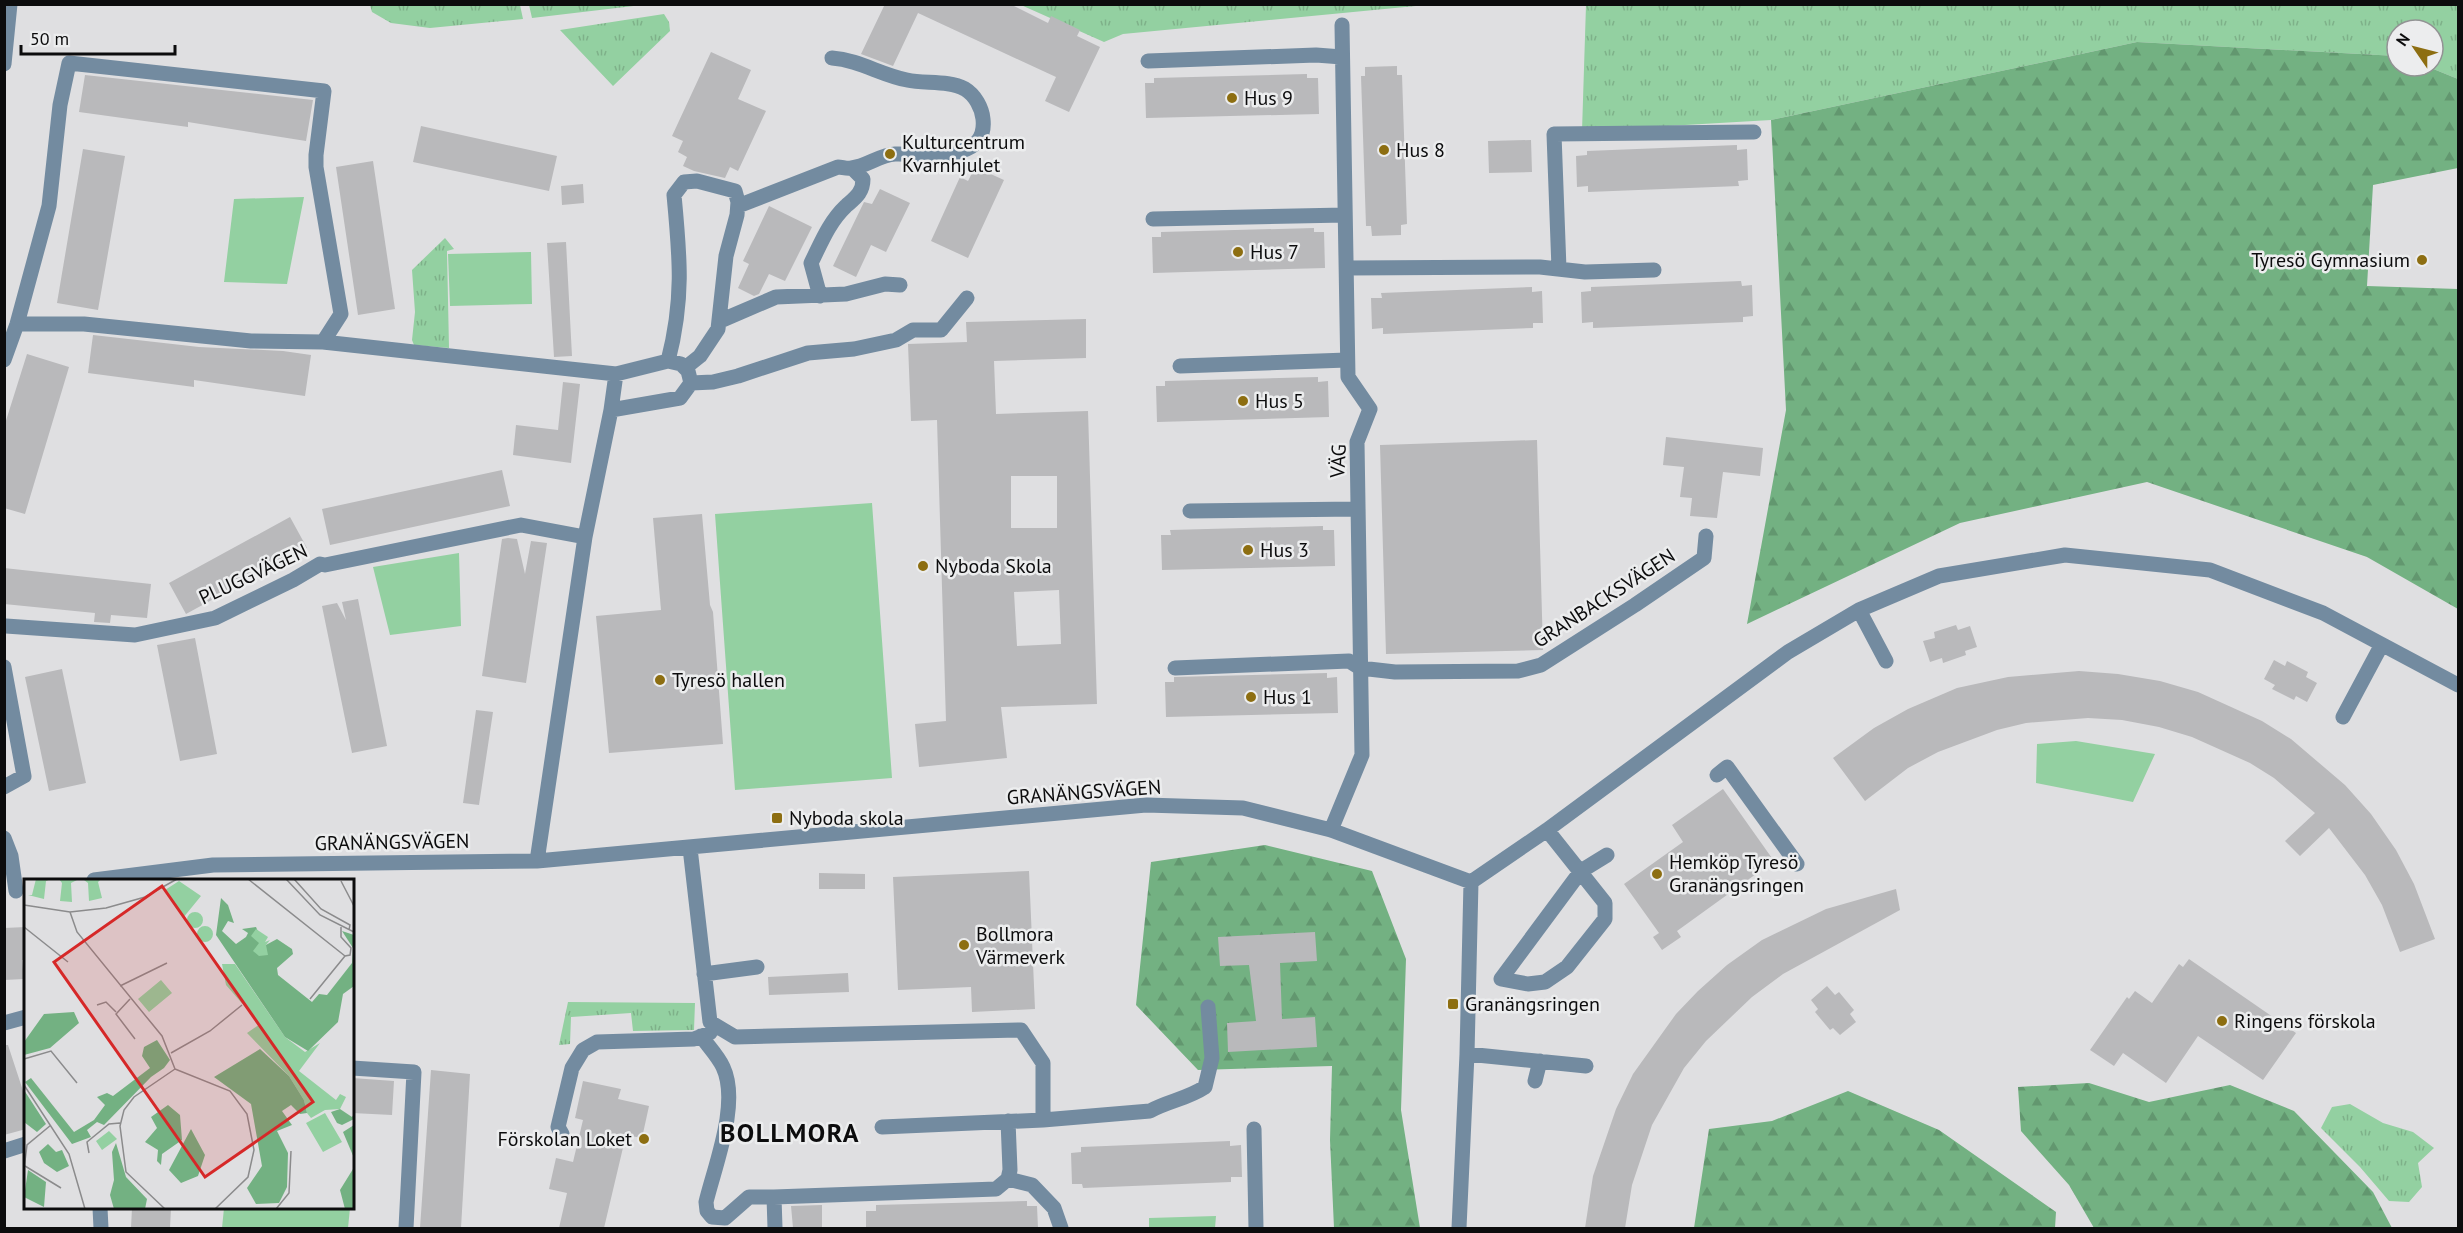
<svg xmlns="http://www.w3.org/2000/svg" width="2463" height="1233" font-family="'PT Sans',sans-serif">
<defs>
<pattern id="grass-tufts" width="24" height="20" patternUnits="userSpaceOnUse" patternTransform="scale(1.5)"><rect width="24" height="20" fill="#93d0a1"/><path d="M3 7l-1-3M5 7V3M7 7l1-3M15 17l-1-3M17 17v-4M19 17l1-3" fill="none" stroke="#7eb189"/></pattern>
<pattern id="forest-firs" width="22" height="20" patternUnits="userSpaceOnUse" patternTransform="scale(1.5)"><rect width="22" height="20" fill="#73b182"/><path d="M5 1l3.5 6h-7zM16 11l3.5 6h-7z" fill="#62976f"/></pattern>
</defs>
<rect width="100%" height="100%" fill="#dfdfe1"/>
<path fill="url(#grass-tufts)" d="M370,5H520L523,19L430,28L391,23L372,12Z
M529,5V4L642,5L532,18Z
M1021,5H1426L1123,34L1104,42Z
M1586,5H2458V79L2426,66H2433V30H2397V56L2137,42L1771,120L1582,131Z
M664,14L669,22L670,31L613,86L560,30Z
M445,238L454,249L447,251L449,348L414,345L412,340L415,312L412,270Z
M568,1002L695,1003L694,1030L633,1031L631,1013L571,1017L570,1044L559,1045Z
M2350,1104L2383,1123L2413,1132L2434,1148L2418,1163L2422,1187L2409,1202L2389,1201L2360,1167L2321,1128L2332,1107Z"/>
<path fill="url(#forest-firs)" d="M2137,42L2397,56V66H2426L2458,79V168L2373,185L2367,286L2458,289V609L2367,557L2147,482L1960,523L1747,624L1786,410L1771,120Z
M1265,845L1372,871L1406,959L1401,1110L1420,1228H1334L1330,1140L1332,1066L1198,1070L1136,1005L1151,862Z
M2089,1083L2149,1102L2230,1085L2294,1111L2373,1192L2392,1228H2094L2069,1185L2021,1131L2018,1087Z
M1848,1091L1939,1130L2056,1212L2055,1228H1694L1709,1129L1772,1121Z"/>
<path fill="#93d0a1" d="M304,197L287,284L224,282L234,199Z
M531,252L532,304L450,306L448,254Z
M872,503L892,778L735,790L715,514Z
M459,553L461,626L390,635L373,567Z
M2076,741L2155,754L2133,802L2036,783L2037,744Z
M224,1208H350L348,1228H222Z
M1216,1216L1215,1228H1149V1218Z"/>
<path fill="#b9b9bb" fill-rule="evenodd" d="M885,4H1010L1048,23L1051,16L1080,30L1077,36L1100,47L1069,112L1045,101L1056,77L918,13L893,66L861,54Z
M711,52L751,70L738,99L766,111L738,171L730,167L725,178L694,171L683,166L687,157L678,152L683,141L672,136Z
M1397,66V75H1402L1407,224L1401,225V235L1372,236L1371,226H1366L1361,76H1365V67Z
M1307,74V78H1318L1319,114L1146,118L1145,83H1154V78Z
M85,75L313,100L306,141L188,122V127L79,112Z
M421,126L557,156L549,191L413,162Z
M1531,140L1532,172L1489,173L1488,141Z
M1737,145V150L1747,149L1748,180L1738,181L1739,186L1588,192V186L1577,187L1576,156L1587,155V151Z
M83,149L125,156L98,310L57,303Z
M373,161L395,309L358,315L336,167Z
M975,167L1004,180L968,258L931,241L960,177L968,181Z
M583,184L584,203L562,205L561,186Z
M880,189L910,203L886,252L871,245L856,277L833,266L864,202L872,204Z
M769,206L812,227L785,281L769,274L759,294L754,296L738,288L749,264L743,261Z
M1314,228V232H1324L1325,268L1153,273L1152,237H1161V232Z
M566,242L572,356L554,357L547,243Z
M1741,281L1742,286L1752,285L1753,316L1743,317V322L1593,328V322L1582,323L1581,292L1591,291V287Z
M1532,287V292L1542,291L1543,323H1533V328L1383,334V328L1372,329L1371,298H1382L1381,293Z
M1086,319V358L994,361L996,414L1088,411L1097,704L1001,707L1007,758L919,767L915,724L946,721L937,420L911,421L908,344L967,342L966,322ZM1011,476H1057V528H1011ZM1059,590L1061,644L1017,646L1014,592Z
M93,335L199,347L283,351L311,355L305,396L194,380V387L88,373Z
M27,354L69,367L25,514L4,508V427Z
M1318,377V382L1328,381L1329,417L1157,422L1156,386H1165V381Z
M563,382L580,384L571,463L513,455L516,425L558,430Z
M1666,437L1763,448L1760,476L1723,472L1717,518L1690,516L1692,498L1680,497L1684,467L1663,465Z
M1537,440L1543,650L1386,654L1380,445Z
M502,470L510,506L330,545L322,509Z
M702,514L710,605L713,612L723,744L609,753L596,616L661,610L653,518Z
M290,517L307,548L186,614L169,583Z
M1323,526V530H1334L1335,566L1162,570L1161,535H1171L1170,530Z
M508,538L517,539L525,574L531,541L547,543L526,683L482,676L502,539Z
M4,568L151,584L147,618L111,615L110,623L94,622L95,613L4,604Z
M358,599L387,746L352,753L322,606L337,603L346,620L342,602Z
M1956,625L1958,630L1970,626L1977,647L1965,651L1966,655L1943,663L1942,658L1930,662L1923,641L1935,638L1934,632Z
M195,638L217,754L180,761L157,645Z
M2274,660L2285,666L2287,661L2308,672L2306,677L2317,683L2307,702L2296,696L2294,700L2272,689L2275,685L2264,679Z
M62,669L86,783L49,791L25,677Z
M2079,671L2118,674L2160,681L2198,692L2262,721L2291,739L2345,785L2371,814L2396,850L2414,884L2435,939L2400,952L2382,905L2365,875L2329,828L2300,856L2285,841L2315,813L2274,778L2250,763L2192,737L2159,727L2122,720L2088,718L2026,723L1997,730L1938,752L1908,768L1865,801L1833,758L1874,728L1908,709L1957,688L2008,677Z
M1327,673V678L1337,677L1338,713L1166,717L1165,682H1174V677Z
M476,710L493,712L479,805L463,803Z
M1723,789L1774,861L1677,931L1681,937L1662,950L1653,937L1659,933L1624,884L1683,842L1672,825Z
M1029,871L1035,1009L972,1012L971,987L898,990L893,877Z
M819,873L865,874V889H819Z
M1896,889L1900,910L1783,974L1752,997L1706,1041L1684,1068L1652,1125L1632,1185L1625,1228H1585L1593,1176L1616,1109L1633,1074L1676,1014L1698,991L1727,965L1762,940L1826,909Z
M26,927V960H22L24,979L4,980V928Z
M1315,932L1317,961L1280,963L1282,1019L1315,1017L1317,1047L1228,1052L1227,1023L1256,1021L1249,965L1220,966L1218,937Z
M2189,959L2296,1033L2263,1080L2198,1036L2166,1083L2123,1053L2114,1066L2090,1050L2127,997L2129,999L2135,991L2152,1003L2179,964L2183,967Z
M848,973L849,992L769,995L768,977Z
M1827,986L1835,995L1839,992L1854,1010L1850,1014L1856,1022L1840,1035L1833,1028L1830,1030L1815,1012L1818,1009L1811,1000Z
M4,1045H8L26,1100V1129L4,1135Z
M431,1070L470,1074L461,1228H420Z
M352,1078L394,1081L392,1115L352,1113Z
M583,1081L621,1089L618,1099L649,1106L642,1138L626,1135L604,1228H559L567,1193L549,1189L556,1158L573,1162L583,1120L575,1118Z
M1230,1141V1146L1241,1145L1242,1177H1231V1182L1083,1188L1082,1184H1072L1071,1153L1081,1152V1147Z
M1027,1201V1206H1037L1038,1228H866V1211H876V1205Z
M822,1205V1228H793L791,1206Z
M132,1208H171L170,1228H131Z"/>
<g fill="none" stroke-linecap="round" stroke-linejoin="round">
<path stroke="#738ba0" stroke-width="15" d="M1148,61L1316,55L1342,57
M4,64L10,4
M738,206L838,167C842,167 847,169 851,168C866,167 879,155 895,154C922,153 988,165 983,119C982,108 975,95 965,89C948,80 925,84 907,80C881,75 859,60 832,58
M1153,219L1345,215
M1348,268L1540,267L1585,272L1654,270
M1559,269L1554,134L1754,132
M820,296L811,263C821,243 829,222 846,206C855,198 863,193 863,179L852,168
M720,321L776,297L846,294L885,284L900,285
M17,324H84L251,341L323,342L616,374L668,361L681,364L688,371L691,383L680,398L611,410
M4,360L17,324L49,206L60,105L69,63L324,91L316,155V167L341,314L323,342
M668,361C684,299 680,258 674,195L684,182L697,181L735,191L738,202L737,215L726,256L718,329L700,356L685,368
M1180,366L1347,360
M691,383L713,382L738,376L808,353L854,349L896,340L913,330H941L967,298
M1190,511L1357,509
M1859,610L1886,661
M6,626L135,635L215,618L293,580L320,564L325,565L521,525L585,537
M4,667L24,776L4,787
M1175,668L1349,661L1360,668L1395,672L1518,671L1541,665L1635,605L1704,558L1706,536
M2343,717L2381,646
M1717,775L1727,767L1797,864
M1331,830L1362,755L1357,442L1370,409L1348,377L1342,25
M1547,830L1605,903V919L1567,967L1545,982L1528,984L1501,979L1581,871L1607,855
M4,838L11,856L16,891
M690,848L710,1022L735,1037L1021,1030L1043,1063V1120
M537,861L585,537L611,410L616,374
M94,880L213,865L537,861L1146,805L1243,808L1331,830L1471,882
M1471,882L1547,830L1788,652L1859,610L1939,576L2065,555L2210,570L2323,613L2458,685
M704,974L757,967
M4,1023L26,1017
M701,1036C708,1046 718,1056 723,1067C740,1103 715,1165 706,1202L707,1211L712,1217L725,1218L749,1197H774
M1467,1054L1586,1066
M352,1068L414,1072L406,1228
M1535,1081L1540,1061
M1008,1121L1010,1170L1008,1179L1032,1185L1054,1208L1061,1228
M882,1127L1043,1120L1150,1111C1168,1101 1187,1099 1205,1087L1212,1058L1208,1007
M1254,1129L1256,1228
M562,1134L558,1127L572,1068L583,1050L597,1042L694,1039L710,1033
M4,1151L26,1144
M100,1208L101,1228
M775,1228L774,1197L996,1189L1008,1179
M1459,1228L1467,1054L1471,882"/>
</g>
<g fill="#8d6e11" stroke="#ecedee" stroke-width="2">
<circle cx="1232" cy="98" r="6"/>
<circle cx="1384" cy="150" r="6"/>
<circle cx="890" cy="154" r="6"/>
<circle cx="1238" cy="252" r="6"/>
<circle cx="2422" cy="260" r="6"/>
<circle cx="1243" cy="401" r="6"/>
<circle cx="1248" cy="550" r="6"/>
<circle cx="923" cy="566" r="6"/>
<circle cx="660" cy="680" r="6"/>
<circle cx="1251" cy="697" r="6"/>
<rect x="771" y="812" width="12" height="12" rx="3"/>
<circle cx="1657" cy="874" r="6"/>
<circle cx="964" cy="945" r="6"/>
<rect x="1447" y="998" width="12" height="12" rx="3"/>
<circle cx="2222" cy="1021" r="6"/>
<circle cx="644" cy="1139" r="6"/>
</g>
<g text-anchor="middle" stroke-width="5" stroke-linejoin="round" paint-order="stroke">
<g font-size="20" fill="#0c0c0d" stroke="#ecedee" text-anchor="start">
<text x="1244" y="105">Hus 9</text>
<text x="902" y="149">Kulturcentrum<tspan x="902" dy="23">Kvarnhjulet</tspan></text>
<text x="1396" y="157">Hus 8</text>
<text x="1250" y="259">Hus 7</text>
<text x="2410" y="267" text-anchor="end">Tyresö Gymnasium</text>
<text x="1255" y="408">Hus 5</text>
<text x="1260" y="557">Hus 3</text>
<text x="935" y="573">Nyboda Skola</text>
<text x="672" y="687">Tyresö hallen</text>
<text x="1263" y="704">Hus 1</text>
<text x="789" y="825">Nyboda skola</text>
<text x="1669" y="869">Hemköp Tyresö<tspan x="1669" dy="23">Granängsringen</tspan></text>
<text x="976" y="941">Bollmora<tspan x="976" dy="23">Värmeverk</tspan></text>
<text x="1465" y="1011">Granängsringen</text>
<text x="2234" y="1028">Ringens förskola</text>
<text x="632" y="1146" text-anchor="end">Förskolan Loket</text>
</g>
<g font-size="20" fill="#0c0c0d" stroke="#ecedee">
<text transform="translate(1338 461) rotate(-87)" y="7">VÄG</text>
<text transform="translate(253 574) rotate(-25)" y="7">PLUGGVÄGEN</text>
<text transform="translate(1604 598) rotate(-33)" y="7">GRANBACKSVÄGEN</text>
<text transform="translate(1084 792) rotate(-4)" y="7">GRANÄNGSVÄGEN</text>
<text transform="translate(392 842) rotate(-1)" y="7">GRANÄNGSVÄGEN</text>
</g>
<g font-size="26" font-weight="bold" letter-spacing="1.5" fill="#0c0c0d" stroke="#ecedee">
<text x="790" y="1142">BOLLMORA</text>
</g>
</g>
<g transform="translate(24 879)">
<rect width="330" height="330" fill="#dfdfe1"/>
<path d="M12,0H27L22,2L20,20L4,16H8ZM35,0L53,1L47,4L48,23L36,22L38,4ZM77,0L74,3L78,19L65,22L64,4L60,1ZM198,85H211L261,158L281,173L296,164L275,192L312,221L316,215L322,218L316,230L301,231L287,239L283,234L280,221L265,197L223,154L236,145L202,106Z" fill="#93d0a1"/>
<path d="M197,19L204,26L210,44L204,42L198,52L212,65L222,58L224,54L218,50L232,48L240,67L253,60L268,70L269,75L253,89L254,96L288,123L295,115L303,116L328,84L329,69L318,52L330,56V107L319,115L314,143L284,172L261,158L192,56ZM50,133L55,144L26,169L0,176V163L20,135ZM133,161L146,181L140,189L127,198L80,246L73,243L63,251L67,258L48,265L1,203L7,199L50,253L70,241L81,226L73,218L83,214L89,217L126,189L118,177L120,168ZM236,170L265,197L280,221L283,234L276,235L267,226L258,232L268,246L253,252L264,274L263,308L255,324L232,325L223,309L238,287L227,225L190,198ZM0,211L22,245L13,253L0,243ZM144,226L156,236L158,261L138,275L137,286L133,282L134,271L121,263L133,249L127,238ZM316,230L328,238L330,235V240L318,246L313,244L307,233ZM330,246V279L319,253ZM167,250L181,276L174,297L157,304L145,291ZM92,264L102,298L123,320L121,330H90L86,316L90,301L88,273ZM24,265L32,273L38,271L45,287L33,293L20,284L15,273ZM329,290L330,330H321L316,311ZM4,291L22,303L20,328L0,318Z" fill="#73b182"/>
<path d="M155,2L177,17L159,39L141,11ZM163 41a8 8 0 1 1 16 0a8 8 0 1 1-16 0ZM173 55a8 8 0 1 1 16 0a8 8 0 1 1-16 0ZM232,50L244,58L241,63L246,61L242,66L244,76L235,77L229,72L235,64L227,57ZM137,101L148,114L125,133L114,120ZM301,234L318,263L299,273L282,244ZM85,252L93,260L78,271L72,262Z" fill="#93d0a1"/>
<path fill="none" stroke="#8b8b8c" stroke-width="1.5" d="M224,0L321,77M262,0L296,36L330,53M270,0L297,30L326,46L325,51M317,2L330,27M0,26L46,33L82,29L121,18L153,0M46,33L53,53L138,157L151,190M0,48L44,83M96,107L143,84M106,120L92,135L111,160M286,120L321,77L326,76L327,69L317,58V48M73,126L82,123L92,133M147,174L186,152L218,126M0,180L27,172L53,204M151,190L206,212L223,235L230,271L224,298L191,330M0,206L45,275L61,330M65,274L63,263L85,245L96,244M1,287L37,309M0,290L3,266L27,246M141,330L102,293L96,247L100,231L110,218L151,190M223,330H250M252,330L265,314L267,272"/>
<path fill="#d62828" fill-opacity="0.15" stroke="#d62828" stroke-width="3" d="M138,7L289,223L181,298L30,83Z"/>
<rect width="330" height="330" fill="none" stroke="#0c0c0d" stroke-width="3"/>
</g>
<rect width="2463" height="1233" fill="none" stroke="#0c0c0d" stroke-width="12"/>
<g transform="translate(2415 48) rotate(305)"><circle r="28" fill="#ecedee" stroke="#929394" stroke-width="1.5"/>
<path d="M0-4.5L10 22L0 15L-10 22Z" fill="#8d6e11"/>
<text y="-9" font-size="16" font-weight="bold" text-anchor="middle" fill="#0c0c0d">N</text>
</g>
<path d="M21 45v9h154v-9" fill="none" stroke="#0c0c0d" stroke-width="3"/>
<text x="30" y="45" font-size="18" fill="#0c0c0d" stroke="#ecedee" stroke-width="4.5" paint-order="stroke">50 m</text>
</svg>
